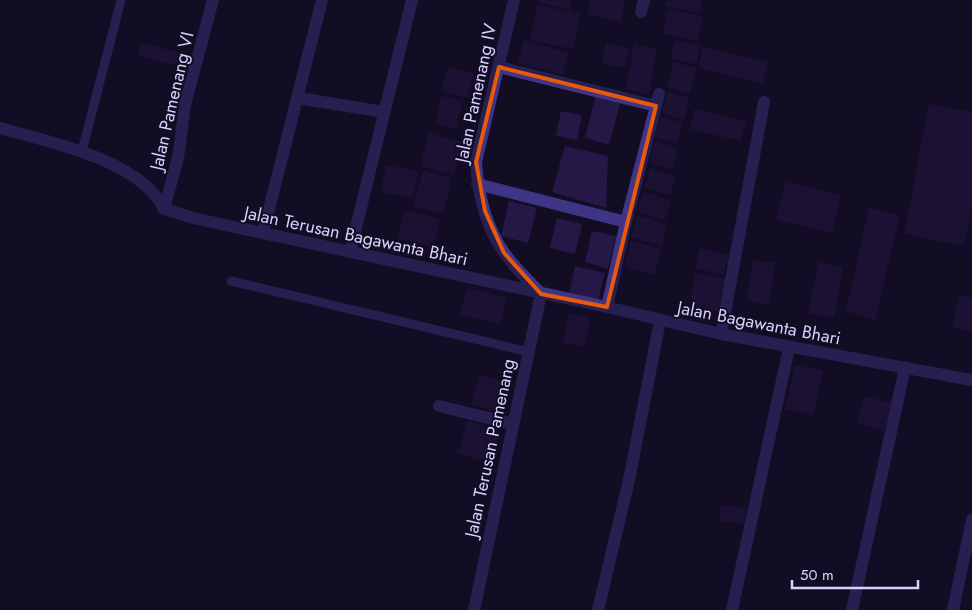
<svg xmlns="http://www.w3.org/2000/svg" width="972" height="610" font-family="Jost,sans-serif">
<rect width="100%" height="100%" fill="#130d24"/>
<path fill="#251846" d="M539,0H572L570,10L538,2Z
M590,0H625L621,22L587,14Z
M667,0H702L700,13L665,6Z
M537,5L580,14L573,49L530,40Z
M668,9L703,16L698,41L663,34Z
M524,40L568,53L563,75L518,63Z
M674,40L700,46L696,64L670,58Z
M141,43L189,55L186,68L138,56Z
M606,43L629,48L625,68L602,63Z
M634,44L657,49L649,95L626,89Z
M703,47L768,62L763,84L698,68Z
M673,62L697,68L690,93L667,88Z
M448,67L474,73L467,98L441,91Z
M667,92L689,98L684,120L662,113Z
M596,94L621,100L609,145L585,138Z
M441,96L463,101L456,129L435,124Z
M929,104L972,112V205L964,246L904,234Z
M694,109L746,121L741,141L690,129Z
M561,111L582,115L577,140L556,136Z
M660,117L682,122L677,143L655,138Z
M429,133L462,142L454,175L420,166Z
M654,141L678,148L672,169L649,163Z
M565,146L608,156L606,208L552,192Z
M386,165L418,171L413,198L381,192Z
M650,168L676,176L670,195L644,188Z
M423,171L452,178L443,214L413,206Z
M785,182L841,195L832,233L776,220Z
M643,192L671,200L665,220L637,212Z
M509,201L537,208L528,243L501,236Z
M869,208L900,215L875,320L846,311Z
M405,210L440,219L433,247L397,238Z
M637,215L667,225L662,246L631,237Z
M557,218L582,224L575,254L550,248Z
M592,231L616,236L608,269L585,262Z
M631,241L661,249L655,276L625,267Z
M700,248L729,256L724,275L695,268Z
M753,260L775,263L769,305L747,301Z
M818,262L843,267L834,318L808,313Z
M575,266L605,273L598,300L569,293Z
M695,273L726,279L720,312L690,306Z
M466,288L506,297L501,324L460,315Z
M959,295L972,298V332L952,328Z
M568,313L590,317L585,347L563,342Z
M795,365L823,371L813,415L785,409Z
M479,375L510,383L504,413L471,405Z
M864,396L892,403L884,431L857,423Z
M468,420L500,433L489,464L458,453Z
M721,505L746,508L744,524L719,521Z"/>
<g fill="none" stroke-linecap="round" stroke-linejoin="round">
<path stroke="#3e3586" stroke-width="9" d="M82,151L121,0
M231,281L529,352"/>
<path stroke="#3e3586" stroke-width="12" d="M514,0L476,162C478,193 486,228 505,254C515,268 529,281 541,294
M641,12L644,0
M499,67L656,106
M298,98L384,112
M0,128C49,142 141,160 164,209
M477,184L626,222
M164,209L193,218L607,307L721,334L972,380
M164,209L178,158L185,105L213,0
M263,233L322,0
M350,252L412,0
M607,307L626,222L659,94
M721,334L764,102
M439,406L513,424
M474,610L541,294
M598,610L629,480L660,321
M732,610L789,348
M852,610L905,368
M953,610L972,520"/>
</g>
<path d="M0 0H972V610H0ZM499,67L656,106L607,307L541,294L504,253L485,211L476,162Z" fill="#130d24" fill-opacity=".55" fill-rule="evenodd"/>
<path fill="none" stroke="#e8590c" stroke-width="4" stroke-linejoin="round" d="M499,67L656,106L607,307L541,294L504,253L485,211L476,162Z"/>
<g text-anchor="middle" stroke-width="4" stroke-linejoin="round" paint-order="stroke">
<g font-size="18" fill="#d9d0ff" stroke="#130d24">
<text transform="translate(476 93) rotate(-78)" y="6">Jalan Pamenang IV</text>
<text transform="translate(172 101) rotate(-77)" y="6">Jalan Pamenang VI</text>
<text transform="translate(356 236) rotate(12)" y="6">Jalan Terusan Bagawanta Bhari</text>
<text transform="translate(759 323) rotate(11)" y="6">Jalan Bagawanta Bhari</text>
<text transform="translate(490 448) rotate(-78)" y="6">Jalan Terusan Pamenang</text>
</g>
</g>
<path d="M792 580v8h126v-8" fill="none" stroke="#d9d0ff" stroke-width="2.5"/>
<text x="800" y="580" font-size="15" fill="#d9d0ff" stroke="#130d24" stroke-width="4" paint-order="stroke">50 m</text>
</svg>
